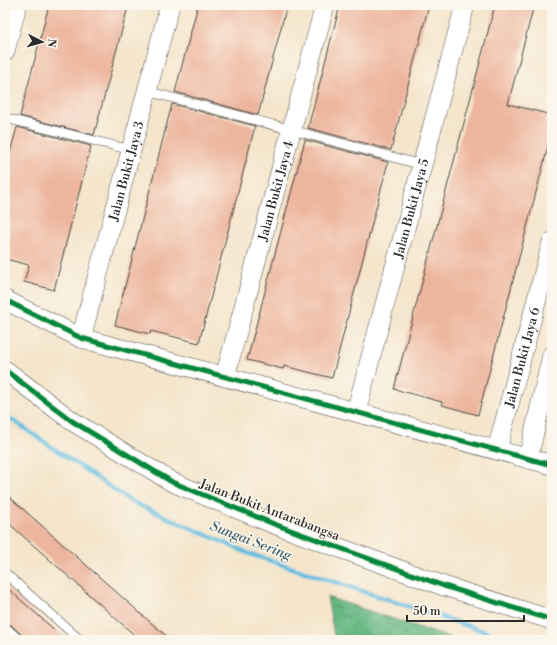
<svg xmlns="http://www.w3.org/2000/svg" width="557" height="645" font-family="'Libre Bodoni',serif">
<defs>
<pattern id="forest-crowns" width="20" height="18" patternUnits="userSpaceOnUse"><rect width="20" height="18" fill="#66b783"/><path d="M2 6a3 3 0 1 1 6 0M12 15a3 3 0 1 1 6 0" fill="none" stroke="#54956b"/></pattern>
</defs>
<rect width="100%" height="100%" fill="#fbf7ec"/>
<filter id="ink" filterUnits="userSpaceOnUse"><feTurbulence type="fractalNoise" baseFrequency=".025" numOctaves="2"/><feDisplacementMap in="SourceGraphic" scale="8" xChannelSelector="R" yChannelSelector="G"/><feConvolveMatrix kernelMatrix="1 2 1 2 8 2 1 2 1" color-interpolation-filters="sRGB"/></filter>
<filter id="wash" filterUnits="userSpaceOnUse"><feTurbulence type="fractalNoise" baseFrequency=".012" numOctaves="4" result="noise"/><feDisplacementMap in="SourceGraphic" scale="16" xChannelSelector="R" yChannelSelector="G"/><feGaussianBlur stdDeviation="0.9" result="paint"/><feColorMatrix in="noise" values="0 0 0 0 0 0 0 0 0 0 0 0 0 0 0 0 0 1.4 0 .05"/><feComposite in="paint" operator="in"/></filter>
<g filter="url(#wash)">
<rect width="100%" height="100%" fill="#f4e5cb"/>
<path fill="url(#forest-crowns)" stroke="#487157" d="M327,597L457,640H335Z"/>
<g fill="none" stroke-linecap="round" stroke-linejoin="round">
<path stroke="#62bde0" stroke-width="4.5" d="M5,415L132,502L250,554L511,640"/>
</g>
<g id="blocks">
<path fill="#edb59d" d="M49,5H120L128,7L94,135L20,116Z
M198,5H287L258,115L175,92Z
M340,5H429L391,150L308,128Z
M495,5H534L508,104L552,115V131L478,415L442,405V402L394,389Z
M172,104L255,126L199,343L151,331L150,334L115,325Z
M17,127L91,146L54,290L24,282L29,265L5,259V171Z
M305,140L388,162L332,378L284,366L283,369L247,360Z
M5,493L150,622L171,640H140L121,623L5,520Z
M5,586L66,640H25L23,636L9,623L5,621Z"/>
</g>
</g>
<g filter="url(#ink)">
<use href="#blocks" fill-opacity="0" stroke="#494743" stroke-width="1"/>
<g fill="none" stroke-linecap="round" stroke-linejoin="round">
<defs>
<path id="lane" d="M147,91L422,165
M5,118L131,150
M5,573L80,640
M5,627L19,640"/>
<g id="street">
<path d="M5,51L17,5"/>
<path d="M5,300L81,338L552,465"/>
<path id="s1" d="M81,338L170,5"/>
<path d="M5,370L72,421L172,482L274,524L444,586L552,620"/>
<path id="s2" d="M225,377L325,5"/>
<path id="s3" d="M356,412L465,5"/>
<path id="s4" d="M497,450L552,242"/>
<path d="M528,459L552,355"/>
</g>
</defs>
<use href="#lane" stroke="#494743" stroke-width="10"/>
<use href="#street" stroke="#494743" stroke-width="20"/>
<use href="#lane" stroke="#fff" stroke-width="9"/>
<use href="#street" stroke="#fff" stroke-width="19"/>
<defs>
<path id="cycleway" d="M5,300L81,338L552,465
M5,370L72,421L172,482L274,524L444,586L552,620"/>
</defs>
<use href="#cycleway" stroke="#fbf7ec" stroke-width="8"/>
<use href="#cycleway" stroke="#00873e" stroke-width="5"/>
</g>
</g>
<g text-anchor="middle" stroke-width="3" stroke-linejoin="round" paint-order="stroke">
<g font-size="13" fill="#2b2b2b" stroke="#fbf7ec">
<text dy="5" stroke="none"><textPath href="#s1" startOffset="173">Jalan Bukit Jaya 3</textPath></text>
<text dy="5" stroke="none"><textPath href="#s2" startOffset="193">Jalan Bukit Jaya 4</textPath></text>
<text dy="5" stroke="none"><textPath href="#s3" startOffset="211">Jalan Bukit Jaya 5</textPath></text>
<text dy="5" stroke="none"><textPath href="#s4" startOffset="96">Jalan Bukit Jaya 6</textPath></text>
<text transform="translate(270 509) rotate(21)" y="5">Jalan Bukit Antarabangsa</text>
</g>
<g font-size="14" font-style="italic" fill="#3e5e6a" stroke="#fbf7ec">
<text transform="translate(251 540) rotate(21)" y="5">Sungai Sering</text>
</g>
</g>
<rect width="557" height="645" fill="none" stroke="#fbf7ec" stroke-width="20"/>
<g transform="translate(42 42) rotate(96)" stroke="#fbf7ec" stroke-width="3" paint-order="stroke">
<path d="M0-3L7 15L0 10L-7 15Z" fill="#2b2b2b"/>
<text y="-6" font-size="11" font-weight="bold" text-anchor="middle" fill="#2b2b2b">N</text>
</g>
<path d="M407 615v6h117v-6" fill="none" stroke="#2b2b2b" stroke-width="2"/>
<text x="413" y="615" font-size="12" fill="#2b2b2b" stroke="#fbf7ec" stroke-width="3" paint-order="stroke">50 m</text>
</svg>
